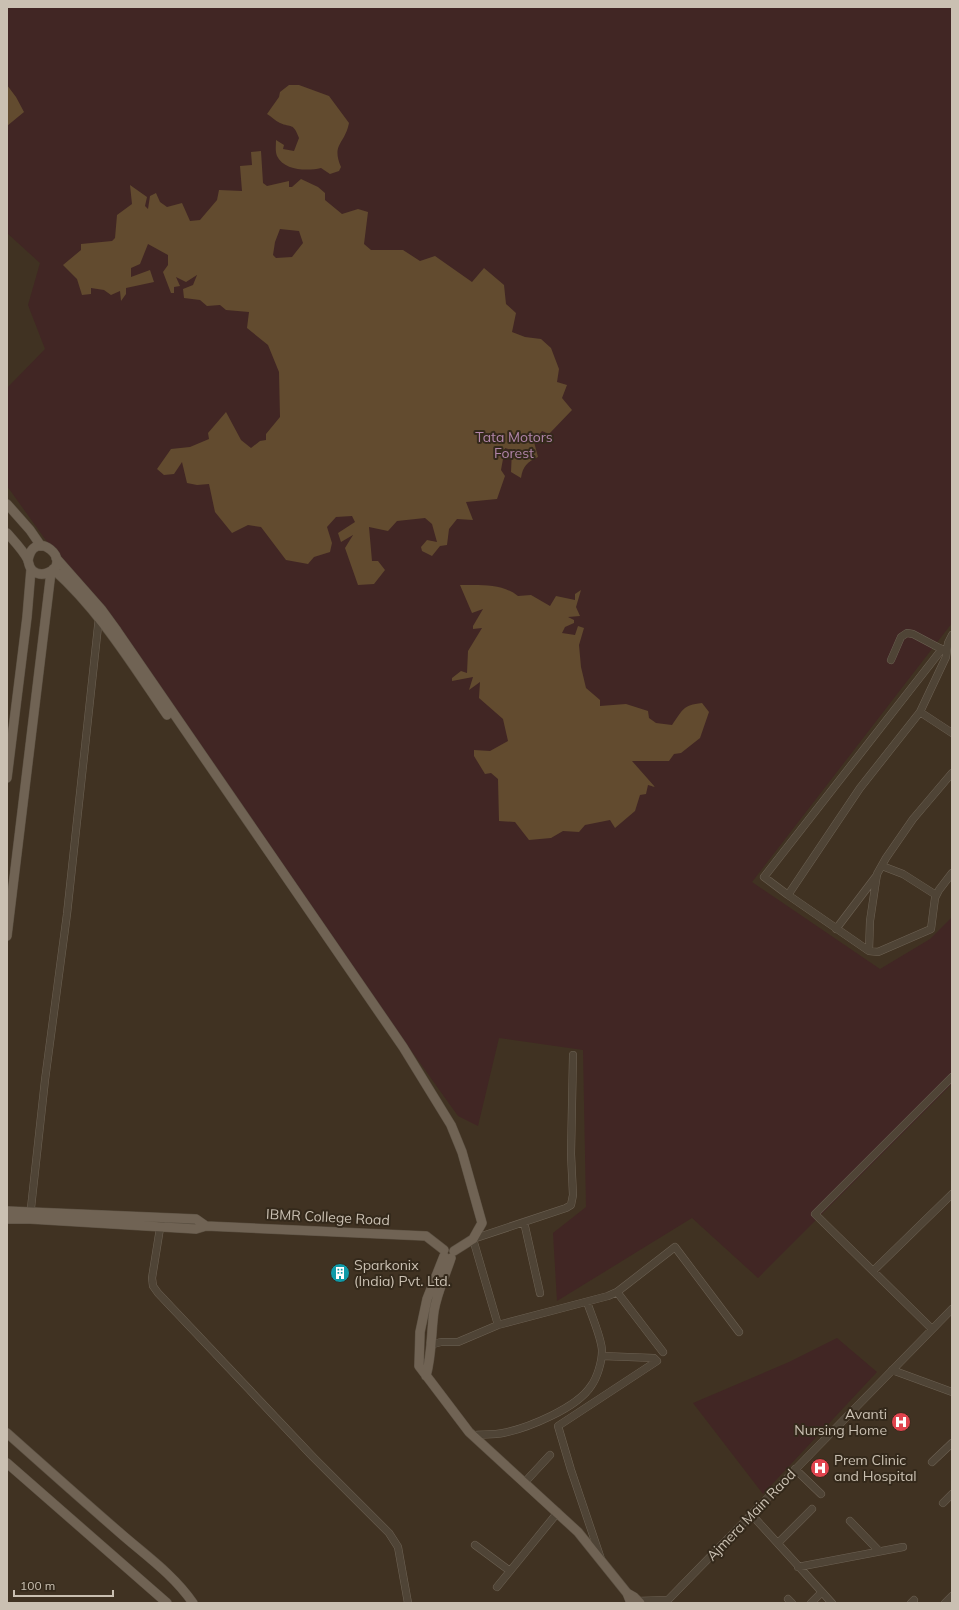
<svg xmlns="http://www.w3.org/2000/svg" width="959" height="1610" font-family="Mulish,sans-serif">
<rect width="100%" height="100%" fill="#403222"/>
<path fill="#412624" d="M7,7H952V623L752,882L880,969L930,939L952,917V1084L758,1278L692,1218L557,1301L553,1233L586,1207L583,1050L499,1038L478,1126L458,1116L7,486V388L45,349L28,305L40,263L7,233Z
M837,1338L877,1372L763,1494L693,1403L789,1362Z"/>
<path fill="#624b2f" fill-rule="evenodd" d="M7,85L16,97L24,112L7,126Z
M289,85H299L329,96L349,123C345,144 331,144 341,167L339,171L330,174L321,168C308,171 284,171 277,156C275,151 276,145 276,140L284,145L283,149L294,151L299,138C293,122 291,128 280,123C275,121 271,116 267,114L279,97L280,92Z
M261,151L263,183L267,186L289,181V187H292L301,179L318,187L325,193V200L342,214L358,209L368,212L364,244L371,250H403L420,261L435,256L472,282L484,268L504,285L506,304L516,313L512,332L525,337L541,339L551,348L559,369L557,382L567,385L562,398L572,410L549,434L542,431L534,442L538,457C527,462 523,466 521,478L511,472L512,450L505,448L501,470L505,476L497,499L466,502L473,520L457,519L449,529L447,545L440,546L432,556L422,551L421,547L427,540L437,542L432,524L425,518L397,521L388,531L369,527L372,561H378L385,570L374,584L358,585L345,548L353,535L341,542L338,533L355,522L352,516L336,517L327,527L332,543L330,552L314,557L308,564L286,560L261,527L248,525L232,533L215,512L209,484L197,485L187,483L182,462L174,474L164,475L157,469L171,449L190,447L209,439L208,433L226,412L241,440L251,448L260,441L266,440V434L280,417L279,372L268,345L247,328L249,312L226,310L220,305L207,306L200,300L184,298L183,289L193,285L197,275L186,282L176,277L180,286L174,287V293H171L163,272L168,265V255L148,244L140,264L131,268V277L150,270L154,282L126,288V294L121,301L120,291L111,295L104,290L91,288V294L82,295L77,279L63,265L81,250V244L112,241L115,238L117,215L132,204L130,185L147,197L145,206L148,209L150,196L156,193L160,202L167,207L182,203L190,221L200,220L217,200L219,190L242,191L240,166L252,165L251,152ZM280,229L299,231L303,243L292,257L276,258L273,255L275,242Z
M460,585C479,585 502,583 518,596L531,595L550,606L556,596L575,600V594L581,590L576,607L580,616L568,617L574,620V623L565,627L562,633L575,635L578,626L584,628L579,645L581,667L586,688L600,700V706L626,704L648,711L649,718L656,723L672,725C683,710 682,705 702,703L709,712L700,738L681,753L674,754L669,761H632L655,787L648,785L646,794L640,795L635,811L615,828L610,820L585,825L579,832L563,831L551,838L529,840L515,822L499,821L498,779L491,773L485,774L474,756V750L490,751L508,741L503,719L479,698L480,682L469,690L473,677L452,681V678L461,671L467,673L468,651L482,628L473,629V626L483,609L472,613Z"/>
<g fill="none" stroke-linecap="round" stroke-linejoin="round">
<defs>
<path id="minor" d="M942,649L764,877L788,895L869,951L878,952L931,929L935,898L939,890L952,873
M891,660L901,637L907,633L913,634L945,651
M920,712L952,733
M882,866L903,874L936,895
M788,895L860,788L920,712L946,657L948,643L952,635
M836,929L877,875
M869,951L870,921L877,874L886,858L913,819L952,773
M30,1217L45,1080L67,914L99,617
M161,1222L152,1278L153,1286L158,1293L313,1457L389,1533L398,1547L408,1603
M524,1222L540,1293
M873,1271L952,1194
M617,1292L663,1352
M498,1325L473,1239L566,1208L571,1205L573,1195L571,1154L573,1055
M932,1329L815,1214L952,1077
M430,1345L441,1342H458L498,1325L608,1296L617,1292L675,1247L739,1332
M892,1370L952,1392
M473,1435C483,1434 494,1435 503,1433C528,1428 577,1408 591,1386C597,1378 602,1362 602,1351C602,1339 591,1314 587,1302
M932,1462L952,1443
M795,1469L821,1494
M525,1482L550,1455
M943,1503L952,1494
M751,1514L832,1603
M850,1521L879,1551
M778,1543L812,1509
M475,1545L510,1571
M601,1559L571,1470L558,1426L657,1361L654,1358L602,1356
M798,1567L903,1547
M497,1587L558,1512
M788,1599L792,1603
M636,1601L667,1600
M665,1603L952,1309
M811,1603L822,1592
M911,1603L914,1600
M945,1603L952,1596"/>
<path id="major" d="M7,504L30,530L41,546
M7,533C14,541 23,550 28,560C29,564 29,568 33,571C37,574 42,575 47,573C76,562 33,525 28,561
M56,558L101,609L117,631L403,1047L451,1125L462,1152L482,1223L473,1239L454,1251
M53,569C100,611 132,664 167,715
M7,778L27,617L31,569
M7,936L51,572
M7,1211L196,1219L206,1226
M7,1219H30L196,1229L206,1226L426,1236L444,1250
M444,1256L427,1299L420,1332L419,1366L469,1432L578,1532L627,1593L631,1603
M426,1376C432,1355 431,1333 434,1311C437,1293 445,1276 451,1258
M7,1433C44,1466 81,1499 119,1532C145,1555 173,1574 193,1603
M7,1463L167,1603
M627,1593L634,1597L640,1603"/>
</defs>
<use href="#minor" stroke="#6d6254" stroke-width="8"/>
<use href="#major" stroke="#5b5042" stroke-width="10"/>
<use href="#minor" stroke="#4f4436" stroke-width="7"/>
<use href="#major" stroke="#706354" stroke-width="9"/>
</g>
<defs>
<symbol id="building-disc" viewBox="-11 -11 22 22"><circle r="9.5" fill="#0f9aa8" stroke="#34291b"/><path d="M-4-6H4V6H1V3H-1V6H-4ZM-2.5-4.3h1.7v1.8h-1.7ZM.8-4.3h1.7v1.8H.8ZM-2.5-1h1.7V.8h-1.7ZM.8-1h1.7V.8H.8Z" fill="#fff"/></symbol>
<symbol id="hospital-disc" viewBox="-11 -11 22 22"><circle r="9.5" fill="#e0444e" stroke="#34291b"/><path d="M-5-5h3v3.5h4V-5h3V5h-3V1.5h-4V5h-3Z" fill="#fff"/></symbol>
</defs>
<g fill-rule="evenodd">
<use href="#building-disc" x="329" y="1262" width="22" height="22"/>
<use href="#hospital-disc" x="890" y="1411" width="22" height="22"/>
<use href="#hospital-disc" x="809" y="1457" width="22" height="22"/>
</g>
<g text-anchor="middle" stroke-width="4" stroke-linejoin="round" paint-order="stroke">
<g font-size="14" fill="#b185a9" stroke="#34291b">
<text x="514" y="442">Tata Motors<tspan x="514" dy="16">Forest</tspan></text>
</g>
<g font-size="14" fill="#cac0b2" stroke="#34291b">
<text transform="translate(328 1217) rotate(3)" y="5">IBMR College Road</text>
<text transform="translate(751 1515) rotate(-46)" y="5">Ajmera Main Raod</text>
</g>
<g font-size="14" fill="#cac0b2" stroke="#34291b" text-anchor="start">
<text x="354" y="1270">Sparkonix<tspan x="354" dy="16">(India) Pvt. Ltd.</tspan></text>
<text x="887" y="1419" text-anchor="end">Avanti<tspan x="887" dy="16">Nursing Home</tspan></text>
<text x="834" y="1465">Prem Clinic<tspan x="834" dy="16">and Hospital</tspan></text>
</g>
</g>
<rect width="959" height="1610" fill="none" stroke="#cac0b2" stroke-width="16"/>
<path d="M14 1590v6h99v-6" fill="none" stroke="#cac0b2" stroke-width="2"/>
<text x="20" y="1590" font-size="12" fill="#cac0b2" stroke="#34291b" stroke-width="3" paint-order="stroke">100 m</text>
</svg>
